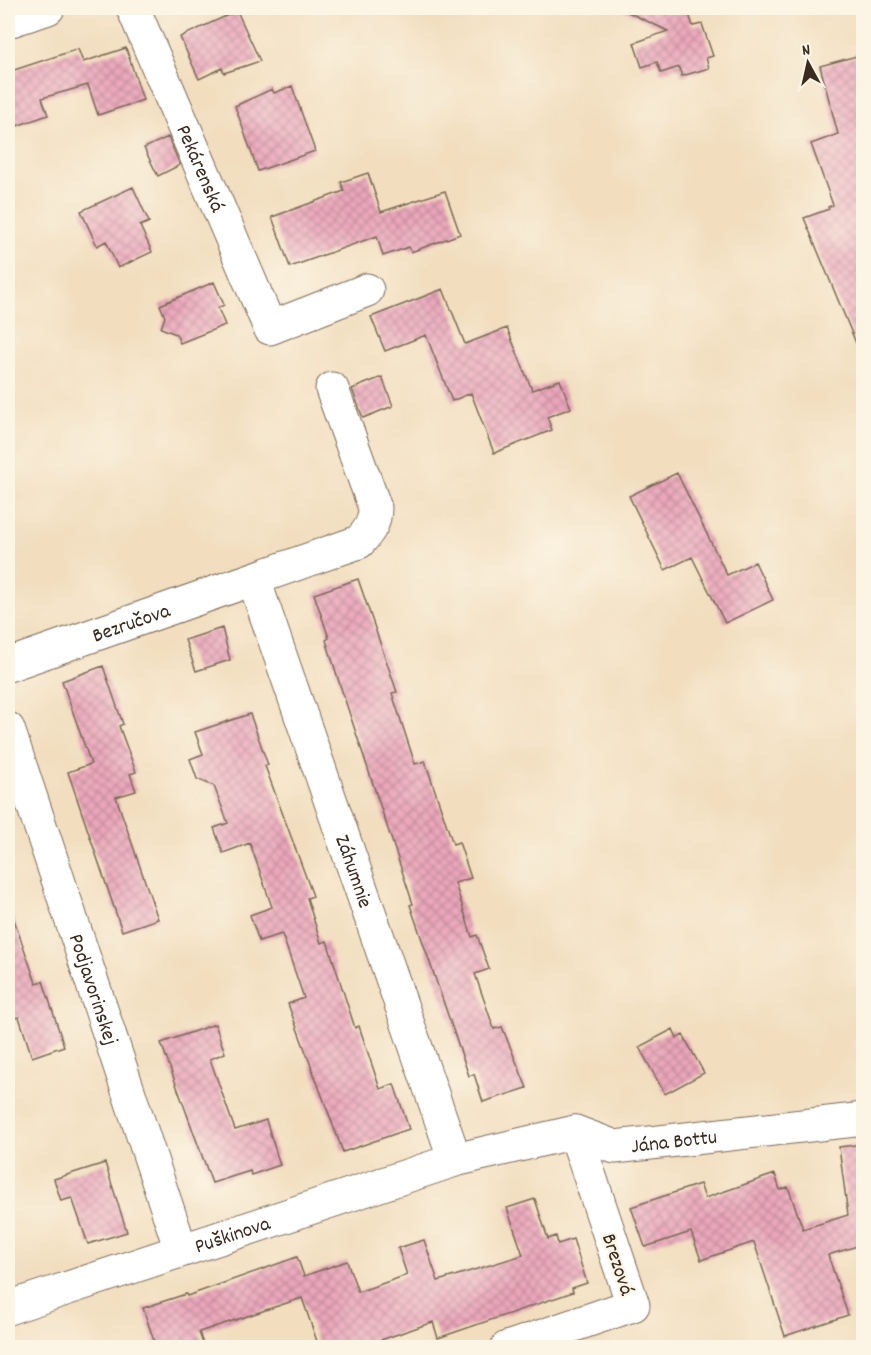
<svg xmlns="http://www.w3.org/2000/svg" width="871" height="1355" font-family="Dekko,sans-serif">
<defs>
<pattern id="building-cross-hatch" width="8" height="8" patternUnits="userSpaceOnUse" patternTransform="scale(1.5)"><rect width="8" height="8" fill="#eba7bc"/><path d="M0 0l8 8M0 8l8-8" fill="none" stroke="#c08898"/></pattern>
</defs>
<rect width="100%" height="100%" fill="#fcf5e5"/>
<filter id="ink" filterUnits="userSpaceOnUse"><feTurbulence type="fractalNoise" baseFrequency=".0167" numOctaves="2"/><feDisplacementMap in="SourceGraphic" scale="12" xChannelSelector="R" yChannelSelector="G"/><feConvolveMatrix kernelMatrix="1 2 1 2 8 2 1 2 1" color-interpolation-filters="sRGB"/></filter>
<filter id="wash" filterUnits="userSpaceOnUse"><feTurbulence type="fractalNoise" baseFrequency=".008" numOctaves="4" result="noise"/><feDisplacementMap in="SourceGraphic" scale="24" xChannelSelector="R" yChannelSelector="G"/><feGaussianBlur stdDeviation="1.35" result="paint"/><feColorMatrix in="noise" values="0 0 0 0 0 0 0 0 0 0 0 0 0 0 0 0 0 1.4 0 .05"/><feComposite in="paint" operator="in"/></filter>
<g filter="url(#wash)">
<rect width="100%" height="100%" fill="#f2debf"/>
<g id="blocks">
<path fill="url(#building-cross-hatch)" d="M619,8H687L693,26L702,24L713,56L706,58L709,68L682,76L679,67L661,73L657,62L642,67L634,43L668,31Z
M237,11L260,61L224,73L222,68L199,79L180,37Z
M126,48L143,100L98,115L88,85L42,98L48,115L8,129V72L78,49L83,62Z
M864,54V360H863L804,218L829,209L828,207L833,205L811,144L838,134L820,66Z
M292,86L315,151L258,171L235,106L272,89L274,93Z
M168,137L180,165L158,176L144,148Z
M368,173L381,212L445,191L460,234L411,252L409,247L383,256L377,236L290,267L272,217L344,191L341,182Z
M133,187L149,222L140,226L152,252L118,268L106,241L97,246L81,211Z
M214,282L224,305L218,308L225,325L180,343L176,334L161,328L165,317L160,305Z
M443,289L465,344L507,328L532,390L560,380L571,408L547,417L552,430L494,453L471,393L452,401L426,335L385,351L371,317Z
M382,377L393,406L363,418L352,389Z
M677,473L727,575L755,562L773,600L725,623L692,557L665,570L629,496Z
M358,579L397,692L392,693L415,764L425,761L453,844L459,842L471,878L455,883L472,937L477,935L489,969L475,974L494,1029L502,1027L527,1088L483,1102L474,1074L469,1076L410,905L413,904L340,685L326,640L329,638L314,594Z
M222,628L230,660L196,671L185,640Z
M103,666L123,724L119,726L136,772L130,774L136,791L116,797L158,919L122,931L68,772L91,764L62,681Z
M250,714L268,765L265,766L313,896L307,898L321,943L327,941L355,1028L359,1026L380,1089L394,1084L409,1129L343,1152L288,1004L304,998L282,934L259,941L250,915L272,907L250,843L223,853L214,828L228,823L214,786L197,779L190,759L203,754L195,732Z
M11,911L36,983L43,981L64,1046L32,1057L19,1017L8,1020V912Z
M215,1024L225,1053L210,1059L235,1130L266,1120L280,1165L251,1175L250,1171L212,1183L161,1043Z
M673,1029L677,1038L683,1035L704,1073L665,1094L639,1047Z
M864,1144V1244L828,1255L848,1315L785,1336L754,1242L701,1260L691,1232L645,1247L631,1207L700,1184L705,1198L775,1174L780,1190L788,1187L803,1229L848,1215L839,1147Z
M105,1163L127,1232L88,1244L72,1198L61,1201L54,1179Z
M535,1199L548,1239L556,1236L558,1244L573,1239L587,1283L572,1288L573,1292L438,1338L433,1322L375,1342L377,1347H319L302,1298L199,1332L204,1347H156L143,1308L186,1294L187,1296L297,1257L304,1276L347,1261L358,1292L407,1275L398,1248L424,1240L438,1281L523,1255L507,1208Z"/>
</g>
</g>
<g filter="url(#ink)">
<use href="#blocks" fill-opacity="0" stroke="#7b6956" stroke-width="1.5"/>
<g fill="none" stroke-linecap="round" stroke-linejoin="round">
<defs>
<g id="minor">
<path id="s1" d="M133,8L270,328L367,290"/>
<path d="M8,21L48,8"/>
<path id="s2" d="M254,580L455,1160"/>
<path id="s3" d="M8,665L359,542C369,531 375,523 375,508L332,389"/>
<path id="s4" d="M8,729L181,1250"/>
<path id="s5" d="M8,1308L455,1160L575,1132L615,1147L864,1119"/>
<path d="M507,1348L633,1305L575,1132"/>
</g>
</defs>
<use href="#minor" stroke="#7b6956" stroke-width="35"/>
<use href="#minor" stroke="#fff" stroke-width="33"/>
</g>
</g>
<g text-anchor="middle" stroke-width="4.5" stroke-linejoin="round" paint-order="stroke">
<g font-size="21" fill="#3b2a1e" stroke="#fcf5e5">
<text dy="7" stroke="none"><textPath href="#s1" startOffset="174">Pekárenská</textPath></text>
<text dy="7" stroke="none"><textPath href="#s3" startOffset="130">Bezručova</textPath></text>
<text dy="7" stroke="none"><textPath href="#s2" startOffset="308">Záhumnie</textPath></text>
<text dy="7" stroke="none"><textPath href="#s4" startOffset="274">Podjavorinskej</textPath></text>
<text dy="7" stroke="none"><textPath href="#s5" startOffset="696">Jána Bottu</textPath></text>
<text dy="7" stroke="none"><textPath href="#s5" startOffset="236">Puškinova</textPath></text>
<text transform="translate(619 1264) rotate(72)" y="7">Brezová</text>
</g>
</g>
<rect width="871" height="1355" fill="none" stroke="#fcf5e5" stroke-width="30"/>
<g transform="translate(808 63) rotate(352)" stroke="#fcf5e5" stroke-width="4.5" paint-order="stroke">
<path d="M0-4.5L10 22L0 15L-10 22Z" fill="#3b2a1e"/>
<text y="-9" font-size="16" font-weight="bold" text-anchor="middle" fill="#3b2a1e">N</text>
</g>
</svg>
